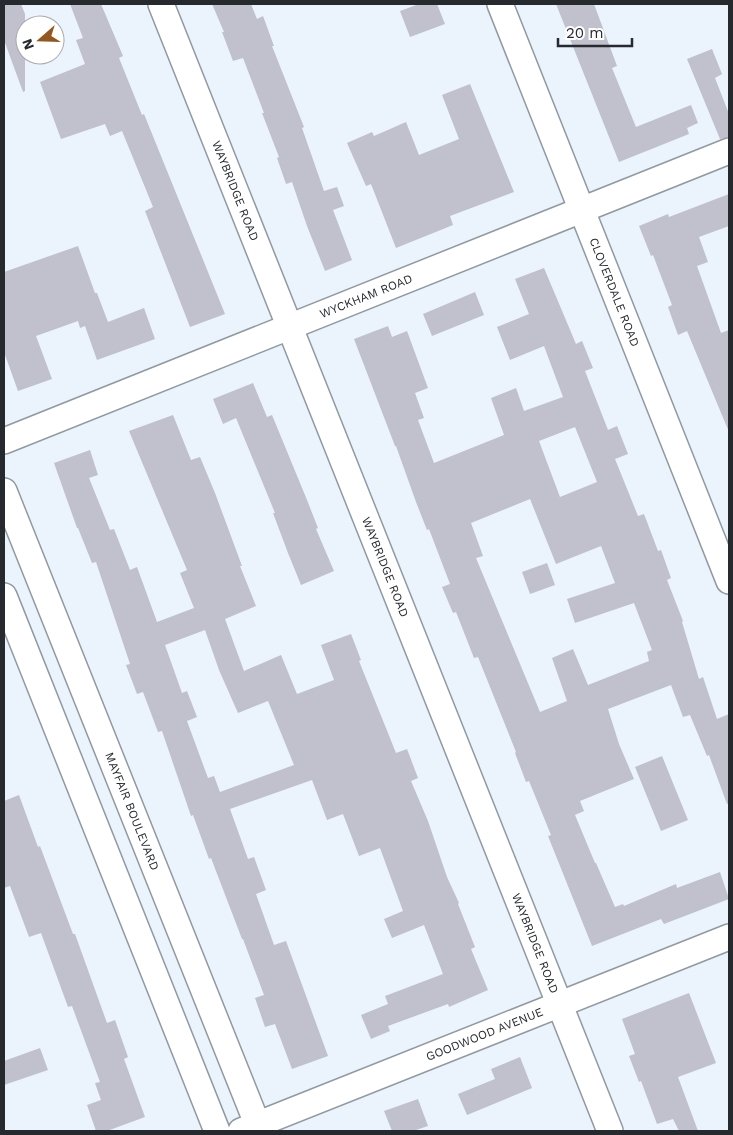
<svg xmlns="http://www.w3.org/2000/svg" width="733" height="1135" font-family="'Work Sans',sans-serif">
<rect width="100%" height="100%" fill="#ebf3fc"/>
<path fill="#c0c1cc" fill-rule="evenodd" d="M4,4H21L25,14V91L23,92L4,40Z
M70,4H101L123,56L119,58L142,115L144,114L225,314L190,327L145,211L153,207L122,131L110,136L105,124L61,139L40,82L85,64L76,40L83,38Z
M212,4H251L257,19L263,16L274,46H272L304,127L302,128L324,191L337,187L344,206L333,210L352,260L325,271L307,226L292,182L286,184L277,158L279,157L262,113H264L243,58L233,61L222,32H224Z
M419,4H437L445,24L410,37L400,11Z
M556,4H594L617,66L612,68L636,127L691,105L698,123L687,128L689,134L619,162Z
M712,49L722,74L715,78L729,114V137L720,139L687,59Z
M470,84L514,192L450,216L453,225L396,248L371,184L366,186L347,143L372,132L374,136L406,122L419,155L459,139L442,95Z
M729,194V226L699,237L708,262L697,266L721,333L729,330V432L687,331L678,335L668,307L672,305L653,255L651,256L639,226L668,214L669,217Z
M78,246L95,293H97L108,322L144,308L155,339L97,360L85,326L80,328L78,321L36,336L52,379L18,391L4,352V272Z
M544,268L576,344L582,341L593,368L585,371L608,430L617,426L628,454L615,459L638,516L644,514L658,551L661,550L671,578L667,580L683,621L682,622L699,679L703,677L717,719L729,714V803L727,804L709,755L707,756L690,715L683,717L671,685L608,709L619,744L634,779L580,801L584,811L575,815L595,863H596L615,907L623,904L624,906L676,884L677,888L720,872L729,899L664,924L661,919L592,946L548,836L551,835L529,781L526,782L515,753L516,752L478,657L474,658L456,612L453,613L442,587L450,584L429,529L427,530L416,502L396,446H395L354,339L388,326L392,337L407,331L428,388L415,393L424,418L418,420L434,463L504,435L491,398L516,388L524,411L563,397L544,346L510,360L497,327L529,314L515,279ZM575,427L597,482L560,497L539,441ZM530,499L556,564L601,546L615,583L567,599L575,623L634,603L652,650L647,652L649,661L588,685L573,649L552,658L567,701L540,712L476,558L483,556L471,523Z
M475,292L484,315L432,336L423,314Z
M253,383L267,417L272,415L307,500L318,528L316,529L334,571L301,585L288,553L273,513H275L236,418L223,424L213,399Z
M173,415L191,460L200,457L215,493L242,566H240L256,606L225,619L244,671L281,655L297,694L334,680L321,645L351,634L361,660L359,661L396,753L407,749L418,778L411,781L428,821L447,877L459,903L458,904L475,947L471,949L488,990L449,1007L448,1004L388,1026L390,1031L371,1039L361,1015L388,1004L385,996L443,974L424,925L392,938L384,919L403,911L380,848L359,856L343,814L327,820L312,780L230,809L248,859L254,857L266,890L256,894L274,945L286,941L328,1056L292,1069L275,1024L265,1027L255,998L264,995L243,939H242L211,858L209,859L193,815L191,816L162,731L158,732L143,692L137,694L126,665L130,664L96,562L92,563L78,528H77L54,463L90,450L98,475L89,478L110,530L114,529L130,570L137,567L157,622L194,608L180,573L187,570L129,431ZM205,630L219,670L238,713L268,701L294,765L220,792L214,776L208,778L187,721L197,717L187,691L182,693L165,645Z
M547,563L555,585L530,594L522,572Z
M662,756L688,820L661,831L635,767Z
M19,795L38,847L40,846L73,934H75L107,1023L115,1020L128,1057L124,1059L145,1117L107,1131H96L87,1105L101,1100L95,1083L100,1082L72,1006L68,1007L41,933L29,937L10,886L4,888V801Z
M689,993L716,1063L678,1077L698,1131H679L673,1119L657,1124L641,1081L639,1082L629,1056L635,1054L622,1019Z
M40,1048L48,1070L4,1085V1061Z
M520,1057L532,1088L467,1115L458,1094L495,1079L491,1069Z
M418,1099L428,1126L413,1131H392L384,1111Z"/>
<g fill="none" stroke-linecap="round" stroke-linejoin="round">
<defs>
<g id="minor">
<path id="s1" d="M161,4L610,1131"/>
<path id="s2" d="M500,4L729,581"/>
<path id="s3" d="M4,441L729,151"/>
<path id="s4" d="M4,491L260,1131"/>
<path d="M4,596L217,1131"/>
<path id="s5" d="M241,1131L729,937"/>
</g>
</defs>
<use href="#minor" stroke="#9199a1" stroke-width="28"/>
<use href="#minor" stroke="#fff" stroke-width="25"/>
</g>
<g text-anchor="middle" stroke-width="4" stroke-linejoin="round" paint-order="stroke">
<g font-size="12" fill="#26292d" stroke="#fff">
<text dy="4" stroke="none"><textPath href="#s1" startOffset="201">WAYBRIDGE ROAD</textPath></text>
<text dy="4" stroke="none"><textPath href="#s2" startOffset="310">CLOVERDALE ROAD</textPath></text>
<text dy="4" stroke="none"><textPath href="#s3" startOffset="390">WYCKHAM ROAD</textPath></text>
<text dy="4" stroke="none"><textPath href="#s1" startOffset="606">WAYBRIDGE ROAD</textPath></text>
<text dy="4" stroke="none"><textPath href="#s4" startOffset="345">MAYFAIR BOULEVARD</textPath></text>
<text dy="4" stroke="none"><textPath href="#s1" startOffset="1011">WAYBRIDGE ROAD</textPath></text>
<text dy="4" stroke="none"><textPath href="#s5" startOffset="262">GOODWOOD AVENUE</textPath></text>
</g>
</g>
<rect width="733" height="1135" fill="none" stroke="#26292d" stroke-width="10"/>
<g transform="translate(40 40) rotate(250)"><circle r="24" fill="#ffffff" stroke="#a8a9ab"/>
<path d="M0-4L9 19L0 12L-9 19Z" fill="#94561c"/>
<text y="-8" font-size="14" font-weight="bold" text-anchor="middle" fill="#26292d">N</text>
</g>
<path d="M558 38v8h74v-8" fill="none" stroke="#26292d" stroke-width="2.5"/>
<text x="566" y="38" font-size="15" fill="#26292d" stroke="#ffffff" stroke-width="4" paint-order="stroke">20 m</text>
</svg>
